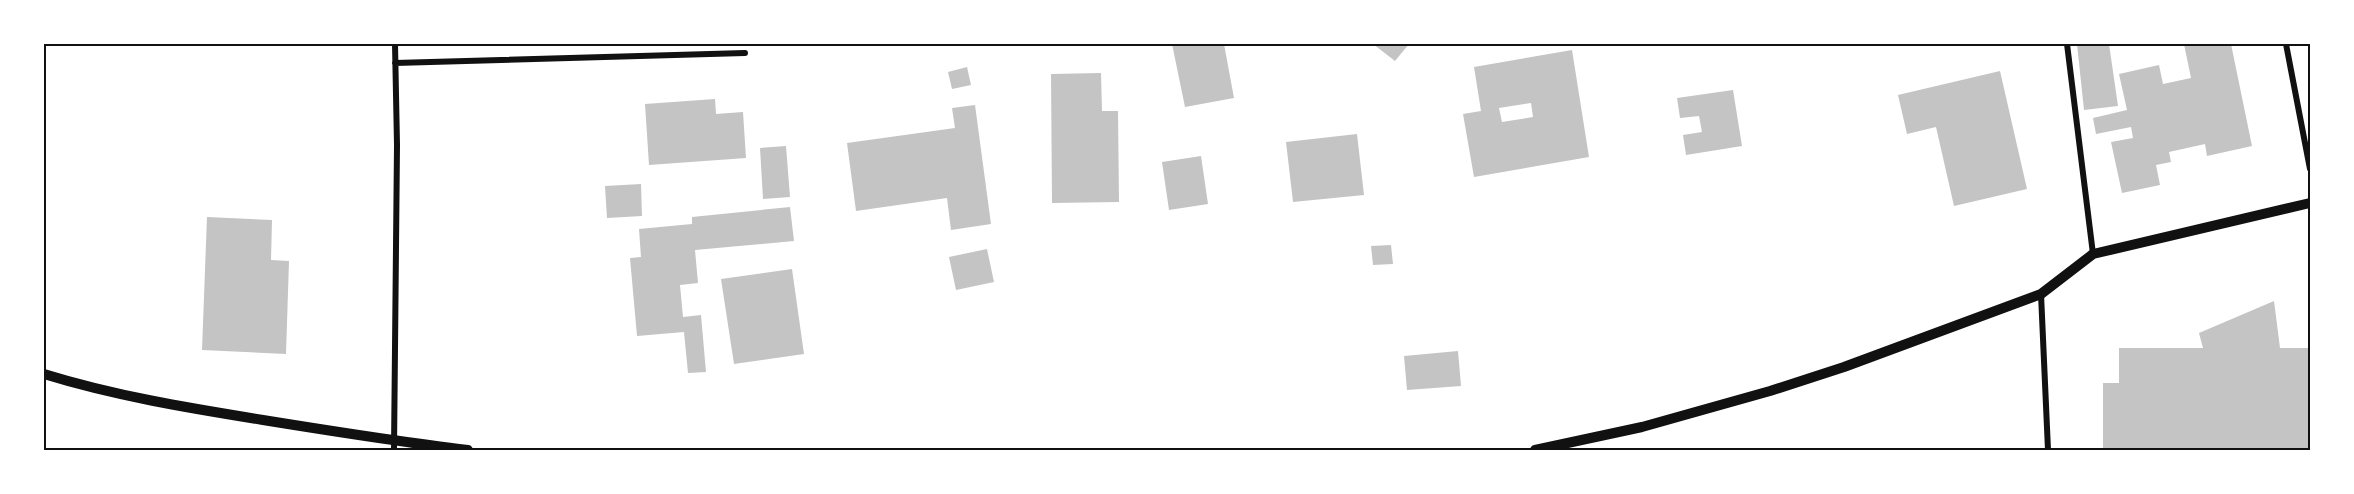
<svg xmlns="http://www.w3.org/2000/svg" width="2354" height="494" font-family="Cabin,sans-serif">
<rect width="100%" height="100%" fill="#fff"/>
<path fill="#c4c4c4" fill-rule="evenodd" d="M1172,44H1224L1234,98L1185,107Z
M1373,44H1409L1395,61Z
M2077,44H2109L2118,106L2084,110Z
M2184,44H2231L2252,146L2207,156L2205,144L2169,152L2171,162L2156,165L2160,185L2122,193L2111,142L2133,138L2131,127L2096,134L2093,118L2127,110L2119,74L2159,65L2163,84L2191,78Z
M1572,50L1589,157L1474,177L1463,114L1481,111L1474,67ZM1531,103L1533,117L1502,122L1499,108Z
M967,67L971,85L952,89L948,72Z
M2000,71L2027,189L1954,206L1936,127L1907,134L1898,95Z
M1101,73L1102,111H1118L1119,202L1052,203L1051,74Z
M1733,90L1742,146L1686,155L1683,135L1702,132L1699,116L1680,118L1677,98Z
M715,99L716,114L743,112L746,158L649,165L645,104Z
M975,105L991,224L951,230L947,198L856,211L847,143L955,128L952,108Z
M1357,134L1364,195L1293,202L1286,142Z
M786,146L790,197L763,199L760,148Z
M1201,156L1208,204L1169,210L1162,162Z
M641,184L642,216L607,218L605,186Z
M790,207L794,241L695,250L698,283L680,285L683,317L701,315L706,372L688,373L684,332L637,336L630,258L641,257L639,229L692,224V217Z
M207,217L272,220L271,260L289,261L286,354L202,350Z
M1391,245L1393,264L1373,265L1371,246Z
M987,249L994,282L956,290L949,257Z
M792,269L804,354L734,364L721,279Z
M2274,301L2280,348H2310V450H2103V383H2119V348H2203L2199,333Z
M1458,351L1461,386L1407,390L1404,356Z"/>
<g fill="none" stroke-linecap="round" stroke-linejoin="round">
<path stroke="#111" stroke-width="6" d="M2067,44L2093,254
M2286,44L2310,169
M395,63L745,53
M2041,294L2048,450
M394,450L397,145L395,44"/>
<path stroke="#111" stroke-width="10" d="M44,374C115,396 189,408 263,420C331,431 399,442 468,450
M1535,450L1642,427L1770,391L1844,367L2041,294L2093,254L2310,203"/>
</g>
<rect width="2354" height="494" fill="none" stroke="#ffffff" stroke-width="90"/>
<rect x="45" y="45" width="2264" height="404" fill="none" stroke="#111" stroke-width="2"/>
</svg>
